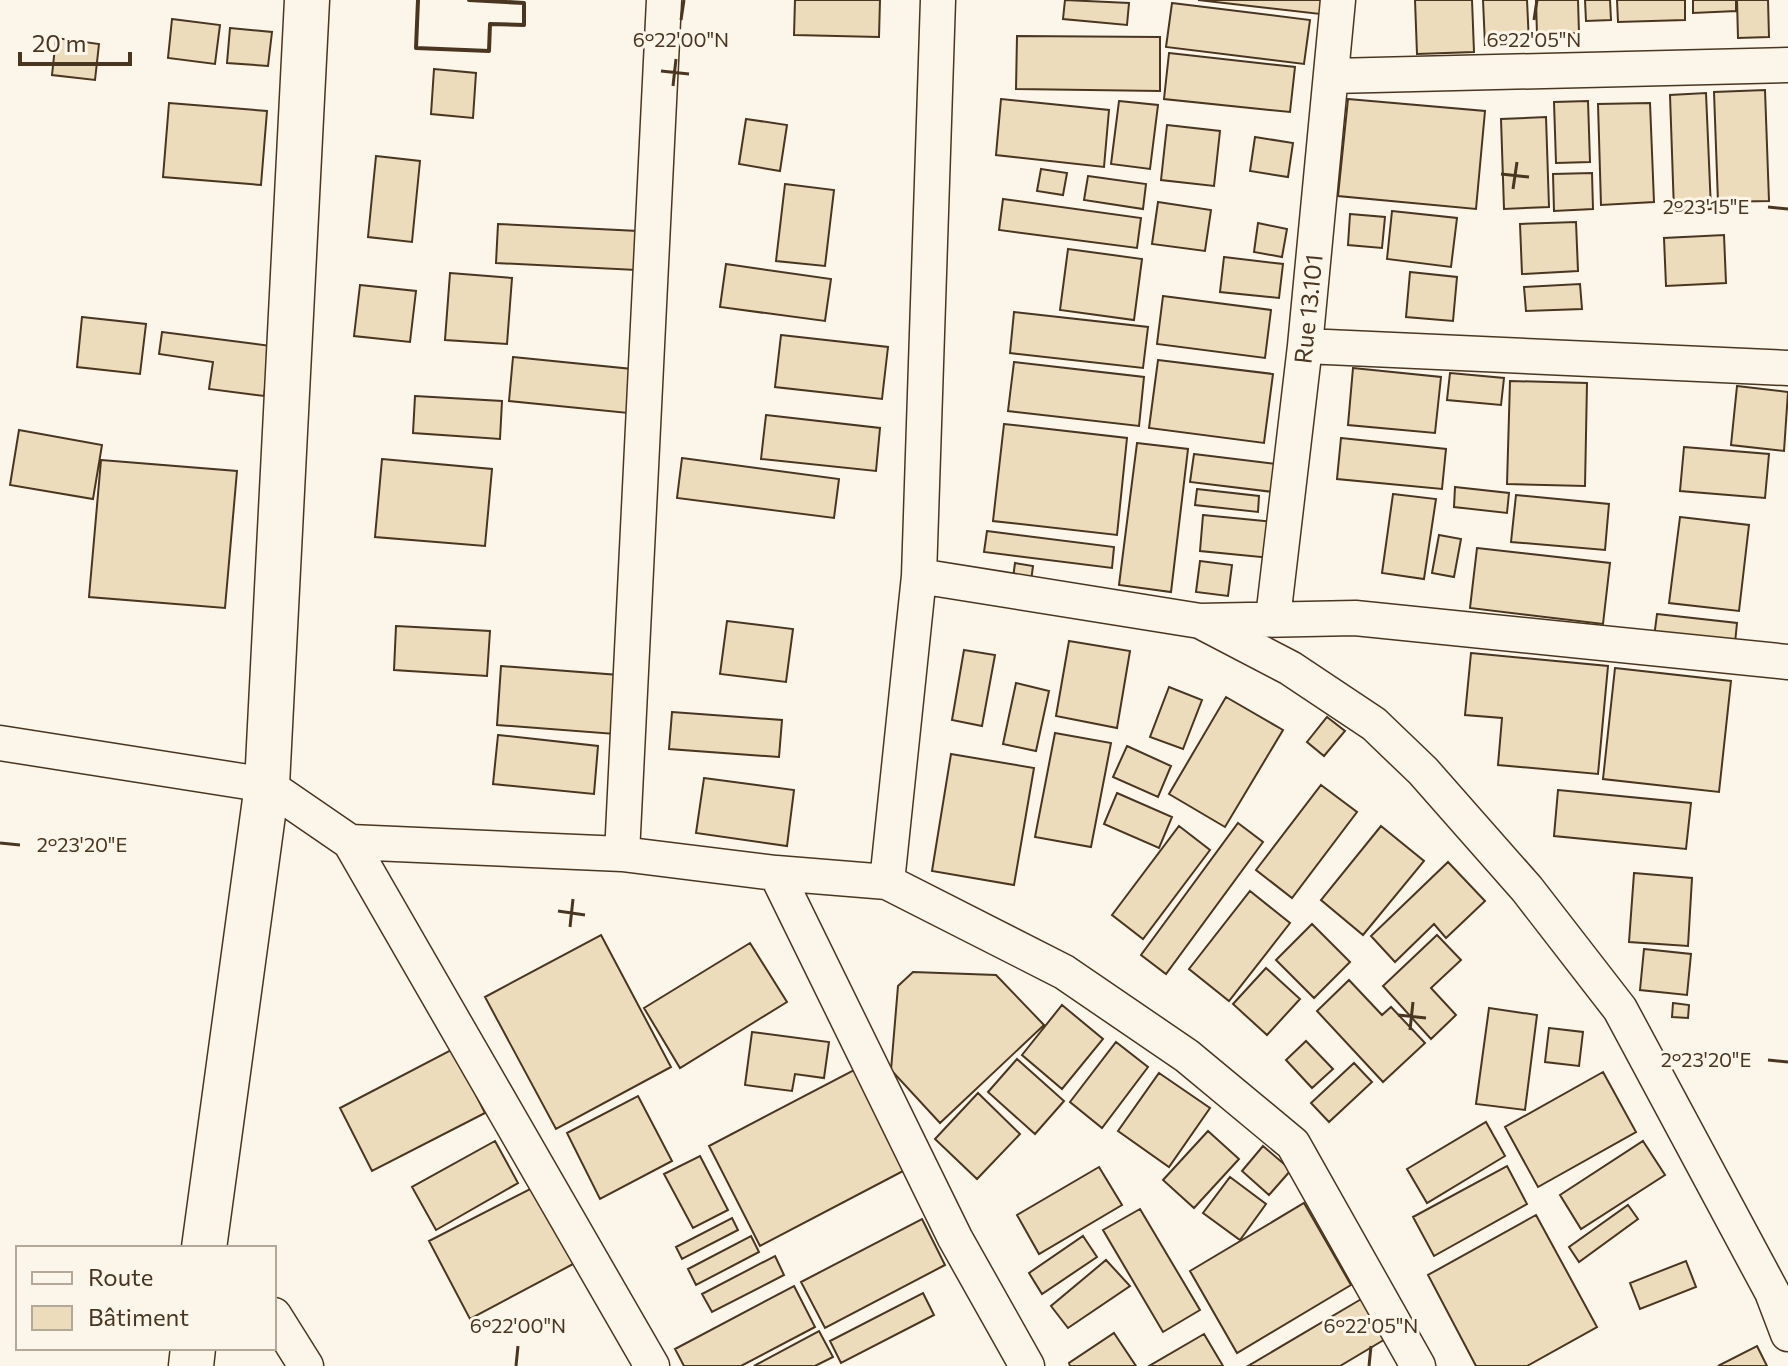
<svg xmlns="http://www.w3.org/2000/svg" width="1788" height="1366" font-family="Commissioner,sans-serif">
<rect width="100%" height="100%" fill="#fbf6e9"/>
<path fill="#ecdcbc" stroke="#4a3520" stroke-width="2" d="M795,0H880L879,37L794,35Z
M1065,0L1129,3L1127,25L1063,19Z
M1198,0H1321L1320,14Z
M1415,0H1472L1474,52L1417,54Z
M1483,0H1527L1529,43L1485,45Z
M1536,0H1578L1579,33L1537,35Z
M1585,0H1610L1611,20L1586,21Z
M1617,0H1685V20L1618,22Z
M1693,0H1736V11L1693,13Z
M1737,0H1768L1769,37L1738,38Z
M1172,3L1310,20L1304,64L1166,47Z
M172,19L220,25L215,64L168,58Z
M230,28L272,32L268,66L227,63Z
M1017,36L1160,37V91L1016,89Z
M56,38L99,44L95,80L52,75Z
M1169,53L1295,67L1290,112L1164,99Z
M434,69L476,73L473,118L431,114Z
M1765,90L1769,201L1718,202L1714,92Z
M1706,93L1711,209L1674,211L1670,95Z
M1001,99L1109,110L1104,167L996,155Z
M1348,99L1485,111L1476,209L1338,196Z
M1119,101L1158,105L1150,169L1111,164Z
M1588,101L1590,162L1556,163L1554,102Z
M169,103L267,111L261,185L163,177Z
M1650,103L1654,202L1601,205L1598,104Z
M1546,117L1549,207L1504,209L1501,119Z
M746,119L787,125L780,171L739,164Z
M1167,125L1220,131L1214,186L1161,180Z
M1255,137L1293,143L1288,177L1250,171Z
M376,156L420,161L412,242L368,237Z
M1041,169L1067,173L1063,195L1037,191Z
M1592,173L1593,209L1554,211L1553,174Z
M1088,176L1146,184L1143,209L1084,200Z
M785,184L834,190L825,266L776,261Z
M1003,199L1141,218L1137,248L999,230Z
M1158,202L1211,210L1205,251L1152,244Z
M1392,211L1457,218L1451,267L1387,259Z
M1350,214L1385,217L1382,248L1348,245Z
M1576,222L1578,271L1522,274L1520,224Z
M1258,223L1287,229L1282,257L1254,252Z
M498,224L638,231L636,270L496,263Z
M1724,235L1726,283L1666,286L1664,238Z
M1068,249L1142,259L1134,320L1060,310Z
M1224,257L1283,264L1279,298L1220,292Z
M726,264L831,279L825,321L720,307Z
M1410,272L1457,277L1453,321L1406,317Z
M450,273L512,278L507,344L445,340Z
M1580,284L1582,309L1526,311L1524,287Z
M360,285L416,291L410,342L354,336Z
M1163,296L1271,310L1265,358L1157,344Z
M1014,312L1148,327L1143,368L1010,353Z
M82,317L146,324L140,374L77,367Z
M162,332L271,346L264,396L209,389L213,362L159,354Z
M781,335L888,347L882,399L775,387Z
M513,357L632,369L628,413L509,401Z
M1158,360L1273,374L1264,443L1149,428Z
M1014,362L1144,377L1139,426L1008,411Z
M1353,368L1441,377L1435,433L1348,425Z
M1450,373L1504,378L1501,405L1447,400Z
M1510,381L1587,383L1585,486L1507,484Z
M1737,386L1788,392L1784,451L1731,445Z
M415,396L502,401L500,439L413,433Z
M766,415L880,428L876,471L761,459Z
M1004,424L1127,438L1117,535L993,521Z
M19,430L102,445L93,499L10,485Z
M1341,438L1446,449L1442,489L1337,479Z
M1137,443L1188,449L1171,592L1119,585Z
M1684,447L1769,454L1765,498L1680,491Z
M1194,454L1277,464L1273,492L1190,482Z
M682,458L839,479L834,518L677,498Z
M382,459L492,469L485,546L375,537Z
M101,460L237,471L225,608L89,597Z
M1455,487L1509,493L1507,513L1454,507Z
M1197,489L1259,496L1258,512L1195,505Z
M1393,494L1436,499L1424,579L1382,573Z
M1516,495L1609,504L1605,550L1511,542Z
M1203,515L1274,522L1271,558L1200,551Z
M1680,517L1749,525L1739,611L1669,603Z
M987,531L1114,547L1112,568L984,552Z
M1439,535L1461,539L1454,577L1432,573Z
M1477,548L1610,563L1603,624L1470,608Z
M1200,561L1232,565L1228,596L1196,592Z
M1015,563L1033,566L1031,581L1013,578Z
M1657,614L1737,623L1734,653L1653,645Z
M727,621L793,629L786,682L720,674Z
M396,626L490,631L487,676L394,670Z
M1069,641L1130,651L1117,728L1056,716Z
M964,650L995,655L982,726L952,720Z
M1471,653L1608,666L1598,774L1498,765L1502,718L1465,715Z
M501,666L619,675L615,734L497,725Z
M1615,668L1731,681L1719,792L1603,779Z
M1016,683L1049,691L1036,751L1003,744Z
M1169,687L1202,700L1183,749L1150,737Z
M1226,697L1283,730L1225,827L1169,794Z
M672,712L782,720L779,757L669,749Z
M1327,717L1345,731L1324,756L1307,742Z
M1055,733L1111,743L1091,847L1035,837Z
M498,735L598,746L594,794L493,784Z
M1127,746L1171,766L1158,797L1113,777Z
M951,754L1034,768L1014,885L932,871Z
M704,778L794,790L787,846L696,833Z
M1321,785L1357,812L1292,898L1256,870Z
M1558,790L1691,803L1686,849L1554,836Z
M1117,793L1172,817L1159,848L1104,824Z
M1238,823L1263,842L1166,974L1141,955Z
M1179,826L1210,850L1143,939L1112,915Z
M1381,826L1424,861L1363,935L1321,900Z
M1448,862L1485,901L1446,938L1434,924L1395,962L1371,936Z
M1634,873L1692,878L1688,946L1629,942Z
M1250,891L1290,923L1229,1001L1189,969Z
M1312,924L1350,962L1314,998L1276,960Z
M601,935L671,1067L556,1129L485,997Z
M1437,935L1461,960L1431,988L1456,1015L1431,1039L1383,986Z
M750,943L787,1002L680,1068L644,1008Z
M1644,949L1691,954L1687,995L1640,990Z
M1266,968L1300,999L1267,1035L1233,1004Z
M913,972L996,975L1044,1025L940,1123L891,1070L898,986Z
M1349,980L1382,1015L1391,1007L1425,1043L1383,1082L1317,1011Z
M1673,1003L1689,1005L1688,1018L1672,1017Z
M1062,1005L1103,1039L1062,1089L1022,1055Z
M1489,1008L1537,1015L1525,1110L1476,1104Z
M1549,1028L1583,1032L1579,1066L1545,1062Z
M752,1032L829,1042L824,1078L795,1074L792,1091L745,1085Z
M1306,1041L1333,1069L1312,1088L1286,1060Z
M1116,1042L1148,1067L1102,1128L1070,1102Z
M453,1049L485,1113L372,1171L340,1108Z
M1017,1059L1064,1101L1035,1134L988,1092Z
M1354,1063L1372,1082L1329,1122L1311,1103Z
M854,1070L905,1170L760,1246L709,1146Z
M1603,1072L1636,1132L1538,1187L1505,1127Z
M1159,1073L1210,1108L1169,1167L1118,1131Z
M978,1093L1020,1134L977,1179L935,1139Z
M638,1096L672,1161L600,1199L567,1133Z
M1486,1122L1505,1156L1427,1203L1407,1169Z
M1208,1131L1239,1159L1194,1208L1163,1180Z
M495,1141L518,1183L436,1230L412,1187Z
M1643,1141L1665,1175L1581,1229L1560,1195Z
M1263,1146L1291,1170L1269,1195L1242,1171Z
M700,1156L728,1210L693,1228L664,1174Z
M1507,1166L1527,1204L1434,1256L1413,1217Z
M1099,1167L1122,1205L1039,1254L1017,1215Z
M1230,1177L1266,1204L1240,1240L1203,1213Z
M536,1186L575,1263L470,1319L429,1241Z
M1304,1203L1351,1285L1237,1353L1190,1271Z
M1628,1205L1638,1219L1579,1262L1569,1247Z
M1140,1209L1200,1310L1163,1332L1103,1230Z
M1536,1215L1597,1327L1527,1366H1476L1428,1275Z
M732,1218L738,1230L682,1259L676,1247Z
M922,1219L945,1265L825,1328L801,1282Z
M751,1236L759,1252L696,1285L688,1269Z
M1083,1236L1097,1257L1042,1294L1029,1273Z
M775,1256L784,1275L712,1312L702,1294Z
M1106,1260L1130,1286L1068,1328L1051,1306Z
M1686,1261L1696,1287L1640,1309L1630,1283Z
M794,1286L815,1327L741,1366H684L675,1349Z
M923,1293L934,1315L841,1363L830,1341Z
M1363,1298L1387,1338L1340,1366H1248Z
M819,1331L833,1357L815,1366H754Z
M1114,1333L1136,1366H1070L1069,1363Z
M1204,1334L1223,1366H1149Z
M1757,1346L1767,1366H1718Z"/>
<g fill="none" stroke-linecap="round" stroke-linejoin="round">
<defs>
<path id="minor" d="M1333,76L1788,65
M1305,346L1788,368
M919,576L1200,621L1355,618L1788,662
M1273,618L1305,346L1338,0
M1200,621L1290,668L1374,724L1423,771L1527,889L1620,1009L1772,1292L1788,1334
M0,743L267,785L350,842L622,854L776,873L887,882L1064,972L1187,1056L1293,1144L1418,1366
M350,842L652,1366
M622,854L664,0
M776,873L955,1238L1027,1366
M887,882L919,576L938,0
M274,1315L306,1366"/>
<path id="secondary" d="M204,1248L267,785L307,0
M191,1366L193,1348"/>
</defs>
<use href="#minor" stroke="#4a3520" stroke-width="37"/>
<use href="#secondary" stroke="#4a3520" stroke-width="47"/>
<use href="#minor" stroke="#fbf6e9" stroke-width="34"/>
<use href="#secondary" stroke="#fbf6e9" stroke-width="44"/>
<path stroke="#4a3520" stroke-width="4" d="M418,0L416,48L489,51L490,24L524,25V3L469,0"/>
</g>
<path fill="none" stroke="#4a3520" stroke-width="3" d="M681,20L684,0M1534,20L1537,0M661,71L689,74M673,86L676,59M1501,174L1529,177M1513,189L1517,162M1768,207L1788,209M0,843L20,845M558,911L585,915M570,927L573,899M1398,1015L1426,1018M1410,1030L1413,1002M1768,1060L1788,1062M516,1366L518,1346M1369,1366L1371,1346"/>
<g text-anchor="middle" stroke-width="6" stroke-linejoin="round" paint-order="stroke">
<g font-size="24" fill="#4a3520" stroke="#fbf6e9">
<text transform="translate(1309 309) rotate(-84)" y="8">Rue 13.101</text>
</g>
</g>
<g font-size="20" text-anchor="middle" fill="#4a3520" stroke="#fbf6e9" stroke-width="6" stroke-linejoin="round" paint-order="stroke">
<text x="681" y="47">6°22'00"N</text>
<text x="1534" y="47">6°22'05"N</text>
<text x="1706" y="214">2°23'15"E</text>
<text x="82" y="852">2°23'20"E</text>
<text x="1706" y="1067">2°23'20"E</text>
<text x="518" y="1333">6°22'00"N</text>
<text x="1371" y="1333">6°22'05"N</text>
</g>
<rect x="16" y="1246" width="260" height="104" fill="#fbf6e9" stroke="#b4a999" stroke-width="2"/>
<rect x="32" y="1272" width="40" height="12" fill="#fbf6e9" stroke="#b4a999" stroke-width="2"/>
<text x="88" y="1286" font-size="24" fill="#4a3520">Route</text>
<rect x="32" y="1306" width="40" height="24" fill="#ecdcbc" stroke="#b4a999" stroke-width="2"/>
<text x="88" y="1326" font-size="24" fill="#4a3520">Bâtiment</text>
<path d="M20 52v12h110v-12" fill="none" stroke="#4a3520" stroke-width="4"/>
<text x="32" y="52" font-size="24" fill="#4a3520" stroke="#fbf6e9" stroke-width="6" paint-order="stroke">20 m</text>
</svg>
